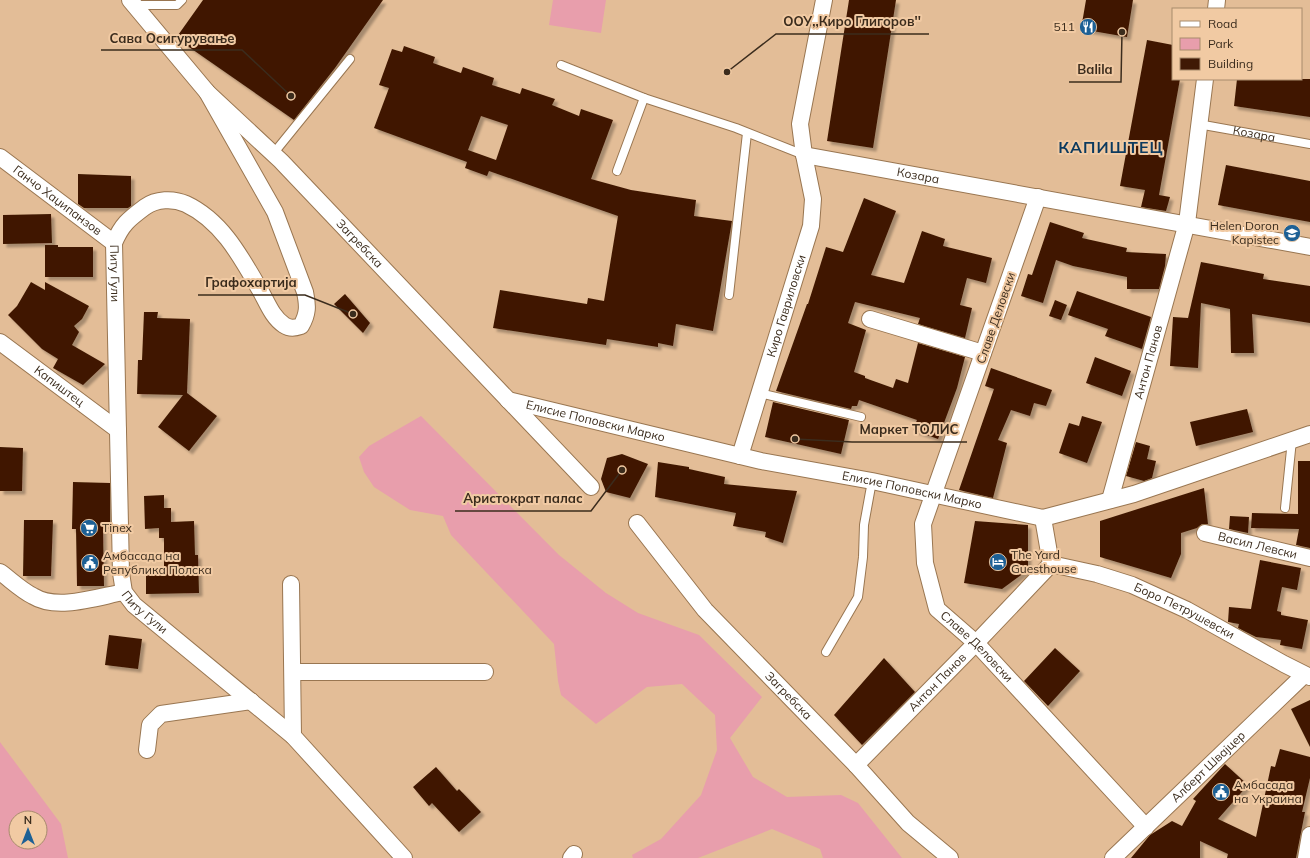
<svg xmlns="http://www.w3.org/2000/svg" width="1310" height="858" font-family="Mulish,sans-serif">
<defs>
<filter id="shadow"><feDropShadow dx="3.5" dy="3.5" stdDeviation="1" flood-color="#0004"/></filter>
</defs>
<rect width="100%" height="100%" fill="#e3bd97"/>
<path fill="#e89eac" fill-rule="evenodd" d="M553,0H606L601,33L549,25Z
M421,416L559,555L606,593L638,613L699,635L762,697L730,738L753,777L787,797L841,795L858,803L902,858H823L820,849L772,829L698,858H633L632,855L661,839L701,795L717,750L715,715L682,684L647,687L596,724L561,695L558,681L554,644L451,535L443,516L410,510L374,487L364,472L359,457L369,446Z
M0,742L61,824L68,858H0ZM16,818H40V842H16Z"/>
<path fill="#3f1904" fill-rule="evenodd" filter="url(#shadow)" d="M203,0H383L335,68L294,120L176,38Z
M849,0H896L873,148L827,141Z
M1086,0H1133L1127,37L1081,29Z
M1147,40L1173,45V79H1180L1159,195L1170,197L1166,211L1141,207L1145,190L1120,186Z
M404,46L435,57L433,63L461,73L463,67L494,78L492,85L520,94L522,88L555,99L552,105L579,116L581,109L613,120L591,179L631,190L696,200L694,216L732,221L713,331L676,324L673,346L658,343V347L607,339L606,345L493,328L500,290L587,304L588,298L604,301L618,216L489,171L487,176L465,168L467,162L374,128L389,88L379,85L392,49L402,52ZM481,116L508,125L496,160L468,150Z
M1237,79H1310V117L1234,106Z
M1226,165L1310,181V222L1218,205Z
M78,174L131,176V206L128,208H84L78,204Z
M864,198L896,211L871,275L904,283L922,231L945,239L943,246L992,258L986,283L967,278L960,305L972,308L965,338L918,324L920,318L855,302L848,323L866,330L854,372L865,376V378L893,388L896,379L908,383L918,343L965,357L957,388L938,439L913,430L917,420L859,400L857,406H852L851,409L776,391L807,304H808L826,247L843,252Z
M51,214L52,243L3,244V215Z
M1050,222L1084,233L1082,238L1127,248L1126,252L1166,254L1165,266L1159,289H1127V277L1073,266L1056,260L1043,303L1021,296L1028,274L1032,275Z
M45,245H58V247H93V277H45Z
M1201,262L1264,274L1263,279L1310,286V323L1252,314L1254,353H1231L1230,309L1201,303L1198,368L1170,366L1173,317L1188,318Z
M31,282L45,290V282L89,306L82,319L74,326L79,332L72,345L105,364L83,385L53,368L58,359L42,349L8,315L17,306Z
M1077,291L1151,317L1142,349L1105,336L1108,329L1068,315Z
M345,294L370,323L363,333L334,304Z
M1055,300L1067,305L1061,320L1049,316Z
M144,312H158L157,318L190,319L187,393L217,416L189,451L158,427L183,395L137,394L138,360H142Z
M1095,357L1131,371L1122,396L1086,383Z
M991,368L1052,390L1046,406L1034,403L1030,416L1011,410L998,440L1007,443L993,498L959,490L994,389L985,386Z
M773,402L849,420L841,454L765,437Z
M1247,409L1253,432L1196,446L1190,422Z
M1082,416L1102,422L1087,463L1059,453L1069,423L1079,426Z
M1136,442L1150,446L1147,459L1156,461L1152,478L1144,481L1126,476Z
M0,447L23,448L22,491H0Z
M622,454L648,464L630,498L606,492L601,479L607,458Z
M1298,461H1310V548L1296,545L1299,529L1251,528L1252,513L1298,514Z
M658,462L689,467V469L725,477L724,484L797,491L783,543L765,537L766,532L733,526L736,513L655,497Z
M73,482L110,483V529H103L104,586H77L76,529H72Z
M1204,488L1208,524H1202L1197,528L1181,533V554L1171,578L1100,557V521Z
M164,495V508H171V522L194,521L195,555H198L199,593L146,594V571L164,570V538H159V528L145,529L144,496Z
M1230,516L1249,517L1248,533L1229,529Z
M24,520H53L51,576H23Z
M975,521L1028,525V570L1002,589L964,583Z
M1260,560L1301,568L1297,590L1282,587L1277,611L1281,612V615L1308,620L1302,649L1280,645L1281,640L1256,637L1238,628L1239,624L1228,622L1229,607L1251,609Z
M109,635L142,639L138,669L105,665Z
M1055,648L1080,671L1048,706L1024,681Z
M884,658L915,692L862,745L834,715Z
M1310,700V747L1291,709Z
M1280,749L1310,757V778L1302,812H1305L1296,858H1227L1228,854L1200,841V858H1131L1150,835L1172,821L1182,826L1196,801L1193,799L1225,764L1248,785L1218,819L1256,837L1271,766L1275,767Z
M436,767L457,791L459,789L481,812L459,832L432,803L429,806L413,787Z"/>
<g fill="none" stroke-linecap="round" stroke-linejoin="round">
<defs>
<g id="lane">
<path d="M135,5H177L182,0"/>
<path d="M561,65L644,98L736,128L804,155"/>
<path id="s1" d="M1198,124L1310,144"/>
<path d="M273,154L350,59"/>
<path d="M617,171L644,98"/>
<path d="M729,295L747,133"/>
<path d="M759,393L861,417"/>
<path d="M1285,508L1292,440"/>
<path d="M826,652L858,597L863,557L864,525L872,481"/>
</g>
<g id="street">
<path id="s2" d="M130,0L207,92L281,161L591,487"/>
<path d="M1216,9L1217,0"/>
<path id="s3" d="M207,92L275,212L305,292C308,306 308,314 301,326C295,328 290,329 284,325C272,317 267,302 260,290C241,257 222,221 186,204C173,198 156,199 145,207C129,219 122,224 114,243L121,573L124,592L134,605L293,736L404,858"/>
<path id="s4" d="M804,155L1310,247"/>
<path id="s5" d="M0,157L114,243"/>
<path id="s6" d="M1038,197L923,524L925,563L937,609L976,643L1146,827"/>
<path d="M870,319L983,353"/>
<path id="s7" d="M0,342L118,430"/>
<path id="s8" d="M508,400L761,461L872,481L1043,518L1134,494L1310,434"/>
<path id="s9" d="M740,456L811,226L813,199L804,155L800,124L824,0"/>
<path id="s10" d="M1110,500L1187,223L1205,79"/>
<path id="s11" d="M637,523L705,610L856,765L908,823L950,858"/>
<path id="s12" d="M1205,533L1310,558"/>
<path id="s13" d="M1051,564L1097,574L1132,585L1187,610L1284,664L1310,677"/>
<path d="M0,572C11,580 21,590 33,596C57,611 97,597 124,592"/>
<path d="M291,584L293,736"/>
<path d="M293,672H485"/>
<path d="M147,750L150,725L161,714L251,701"/>
<path id="s14" d="M856,765L976,643L1051,564L1043,518"/>
<path d="M571,858L574,854"/>
<path id="s15" d="M1113,858L1304,675"/>
<path d="M1306,858L1310,835"/>
</g>
</defs>
<use href="#lane" stroke="#997651" stroke-width="10"/>
<use href="#street" stroke="#997651" stroke-width="18"/>
<use href="#lane" stroke="#fff" stroke-width="8"/>
<use href="#street" stroke="#fff" stroke-width="16"/>
</g>
<defs>
<symbol id="restaurant-disc" viewBox="-11 -11 22 22"><circle r="9.5" fill="#1d6095" stroke="#f1caa3"/><path d="M-5-6h1v4h1v-4h1v4h1v-4h1v5L-1.5 .5V6h-2V.5L-5-1ZM5-6V6H3V1.5H1.5Q1.5-4 5-6Z" fill="#fff"/></symbol>
<symbol id="school-disc" viewBox="-11 -11 22 22"><circle r="9.5" fill="#1d6095" stroke="#f1caa3"/><path d="M0-5L7-2L0 1L-7-2ZM-4 1L0 2.5L4 1V4Q0 6-4 4Z" fill="#fff"/></symbol>
<symbol id="supermarket-disc" viewBox="-11 -11 22 22"><circle r="9.5" fill="#1d6095" stroke="#f1caa3"/><path d="M-6-5.5h2.5l.6 2H6L4.5 2H-2.5L-4.4-4H-6ZM-1.5 3.2a1.3 1.3 0 1 0 .1 0ZM3 3.2a1.3 1.3 0 1 0 .1 0Z" fill="#fff"/></symbol>
<symbol id="hotel-disc" viewBox="-11 -11 22 22"><circle r="9.5" fill="#1d6095" stroke="#f1caa3"/><path d="M-6-4.5h1.5V1H6V5H4.5V3h-9V5H-6ZM-4 0a1.8 1.8 0 1 1 3.6 0ZM.5 0V-2.5h3Q6-2.5 6 0Z" fill="#fff"/></symbol>
<symbol id="civic-disc" viewBox="-11 -11 22 22"><circle r="9.5" fill="#1d6095" stroke="#f1caa3"/><path d="M-.6-6.5H3V-4.5H.6V-3L4-1V1h2V6H-6V1h2V-1L-.6-3ZM-1.2 2.5V6h2.4V2.5Z" fill="#fff"/></symbol>
</defs>
<g fill-rule="evenodd">
<use href="#restaurant-disc" x="1078" y="17" width="20" height="20"/>
<use href="#school-disc" x="1282" y="223" width="20" height="20"/>
<use href="#supermarket-disc" x="79" y="518" width="20" height="20"/>
<use href="#hotel-disc" x="988" y="552" width="20" height="20"/>
<use href="#civic-disc" x="80" y="553" width="20" height="20"/>
<use href="#civic-disc" x="1211" y="782" width="20" height="20"/>
</g>
<g text-anchor="middle" stroke-width="4" stroke-linejoin="round" paint-order="stroke">
<g font-size="12" fill="#3b2c1d" stroke="#f1caa3" text-anchor="start">
<text x="1075" y="31" text-anchor="end">511</text>
<text x="1279" y="230" text-anchor="end">Helen Doron<tspan x="1279" dy="14">Kapistec</tspan></text>
<text x="102" y="532">Tinex</text>
<text x="1011" y="559">The Yard<tspan x="1011" dy="14">Guesthouse</tspan></text>
<text x="103" y="560">Амбасада на<tspan x="103" dy="14">Република Полска</tspan></text>
<text x="1234" y="789">Амбасада<tspan x="1234" dy="14">на Украина</tspan></text>
</g>
<g font-size="12" fill="#3b2c1d" stroke="#f1caa3">
<text dy="4" stroke="none"><textPath href="#s1" startOffset="57">Козара</textPath></text>
<text dy="4" stroke="none"><textPath href="#s4" startOffset="116">Козара</textPath></text>
<text dy="4" stroke="none"><textPath href="#s5" startOffset="72">Ганчо Хаџипанзов</textPath></text>
<text dy="4" stroke="none"><textPath href="#s2" startOffset="335">Загребска</textPath></text>
<text dy="4" stroke="none"><textPath href="#s3" startOffset="556">Питу Гули</textPath></text>
<text dy="4" stroke="none"><textPath href="#s9" startOffset="157">Киро Гавриловски</textPath></text>
<text transform="translate(996 318) rotate(-71)" y="4">Славе Деловски</text>
<text dy="4" stroke="none"><textPath href="#s10" startOffset="143">Антон Панов</textPath></text>
<text dy="4" stroke="none"><textPath href="#s7" startOffset="74">Капиштец</textPath></text>
<text dy="4" stroke="none"><textPath href="#s8" startOffset="90">Елисие Поповски Марко</textPath></text>
<text dy="4" stroke="none"><textPath href="#s8" startOffset="414">Елисие Поповски Марко</textPath></text>
<text dy="4" stroke="none"><textPath href="#s12" startOffset="54">Васил Левски</textPath></text>
<text dy="4" stroke="none"><textPath href="#s3" startOffset="904">Питу Гули</textPath></text>
<text dy="4" stroke="none"><textPath href="#s13" startOffset="142">Боро Петрушевски</textPath></text>
<text dy="4" stroke="none"><textPath href="#s6" startOffset="488">Славе Деловски</textPath></text>
<text dy="4" stroke="none"><textPath href="#s14" startOffset="116">Антон Панов</textPath></text>
<text dy="4" stroke="none"><textPath href="#s11" startOffset="230">Загребска</textPath></text>
<text dy="4" stroke="none"><textPath href="#s15" startOffset="132">Алберт Швајцер</textPath></text>
</g>
<g font-size="16" font-weight="bold" letter-spacing="1" fill="#0c3a5f" stroke="#f1caa3">
<text x="1111" y="153">КАПИШТЕЦ</text>
</g>
</g>
<path fill="none" stroke="#3b2c1d" stroke-width="1.5" d="M727 72L776 34H929M291 96L242 50H101M1122 32L1121 82H1069M353 314L305 295H198M795 439L852 442H967M622 470L591 511H455"/>
<g fill="#3b2c1d" stroke="#f1caa3" stroke-width="1.5">
<circle cx="727" cy="72" r="4"/>
<circle cx="291" cy="96" r="4"/>
<circle cx="1122" cy="32" r="4"/>
<circle cx="353" cy="314" r="4"/>
<circle cx="795" cy="439" r="4"/>
<circle cx="622" cy="470" r="4"/>
</g>
<g font-size="13" text-anchor="middle" font-weight="bold" fill="#3b2c1d" stroke="#f1caa3" stroke-width="4" stroke-linejoin="round" paint-order="stroke">
<text x="852" y="26">ООУ,,Киро Глигоров''</text>
<text x="172" y="43">Сава Осигурување</text>
<text x="1095" y="74">Balila</text>
<text x="251" y="287">Графохартија</text>
<text x="909" y="434">Маркет ТОЛИС</text>
<text x="523" y="503">Аристократ палас</text>
</g>
<rect x="1172" y="8" width="130" height="72" fill="#f1caa3" stroke="#a88b6d"/>
<rect x="1180" y="21" width="20" height="6" fill="#ffffff" stroke="#a88b6d"/>
<text x="1208" y="28" font-size="12" fill="#3b2c1d">Road</text>
<rect x="1180" y="38" width="20" height="12" fill="#e89eac" stroke="#a88b6d"/>
<text x="1208" y="48" font-size="12" fill="#3b2c1d">Park</text>
<rect x="1180" y="58" width="20" height="12" fill="#3f1904" stroke="#a88b6d"/>
<text x="1208" y="68" font-size="12" fill="#3b2c1d">Building</text>
<g transform="translate(28 830)"><circle r="19" fill="#f1caa3" stroke="#a88b6d"/>
<path d="M0-3L7 15L0 10L-7 15Z" fill="#1d6095"/>
<text y="-6" font-size="11" font-weight="bold" text-anchor="middle" fill="#3b2c1d">N</text>
</g>
</svg>
